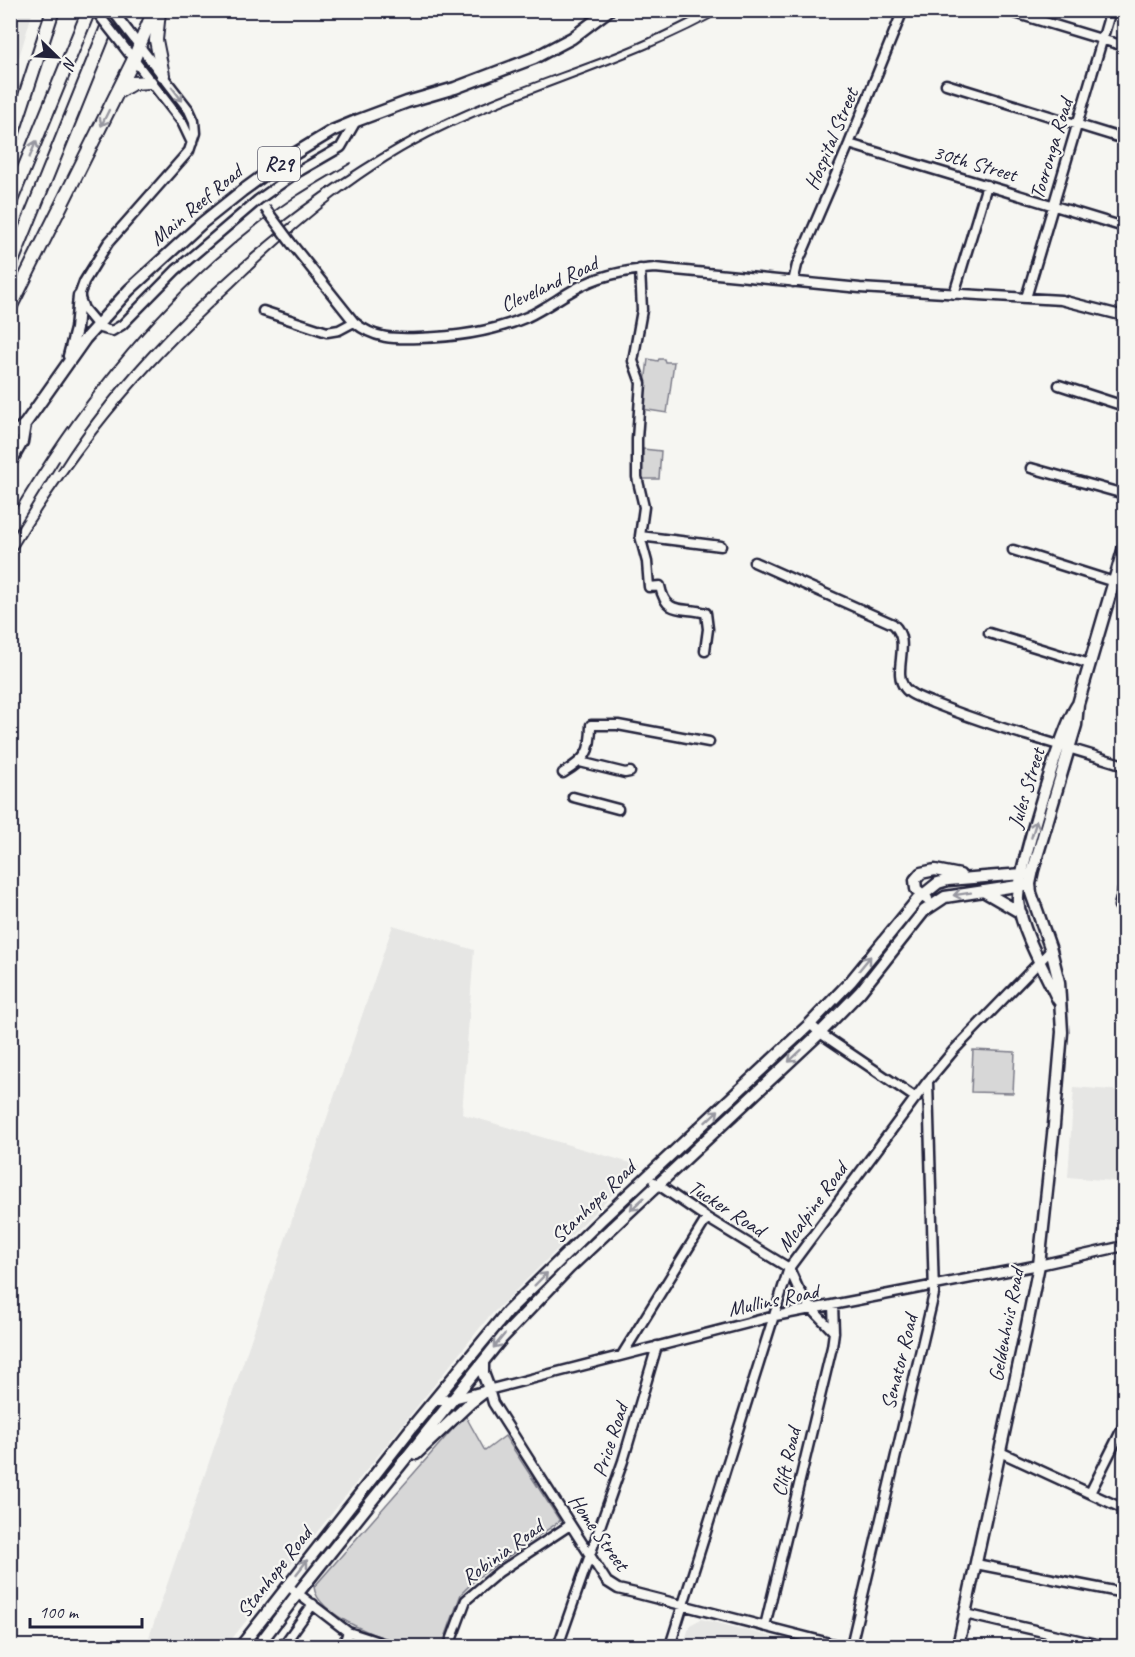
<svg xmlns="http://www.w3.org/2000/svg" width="1135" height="1657" font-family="Caveat,sans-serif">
<rect width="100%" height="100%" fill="#f6f6f2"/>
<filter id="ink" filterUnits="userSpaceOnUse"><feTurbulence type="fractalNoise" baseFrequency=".0167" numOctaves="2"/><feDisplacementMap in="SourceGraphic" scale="12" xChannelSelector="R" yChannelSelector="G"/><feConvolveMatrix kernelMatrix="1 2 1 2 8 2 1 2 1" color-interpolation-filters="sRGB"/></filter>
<g filter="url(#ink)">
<path fill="#e6e6e4" d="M11,12L32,14L11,84L10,12Z
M393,925L474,950L462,1114L641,1166L487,1319L226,1646H146Z
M1074,1087L1124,1091V1182L1068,1177Z
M701,1619L810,1646H683L690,1625Z"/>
<path fill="#d7d7d7" stroke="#7c7c89" stroke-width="1.5" d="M648,359L658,361L659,359H664L665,362H674L667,413L642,409Z
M643,449L661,451L659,479H642Z
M973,1050L1015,1052L1013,1093L971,1092Z
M465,1415L485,1451L505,1436L560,1521L477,1578L461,1594L442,1646C433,1647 423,1648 414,1646C389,1643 317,1616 314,1587Z"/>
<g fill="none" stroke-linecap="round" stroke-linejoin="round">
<defs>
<path id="minor" d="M1005,10L1124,46
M128,31L189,110L194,121L195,133L189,151L108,243L84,282L79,296L84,309L100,328L112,331L122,325L176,270L258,200L296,173L341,147L356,121
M121,43L182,122L192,143
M946,84L1124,139
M849,144L1124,227
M291,243L354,322C374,339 394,339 419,338C457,337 493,332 527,317C544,309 559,298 575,289C599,275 627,270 655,268L860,288L1061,300L1124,316
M640,269L642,310L633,361L641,383L637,439V477L644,507L640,536L647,562L649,587L660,586C666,617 684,606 706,613L708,629L705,651
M793,282L797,265L849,144L903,10
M954,294L987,185
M1026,298L1111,10
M263,311L327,332L339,330L354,322
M1059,385L1124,406
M1031,468L1124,494
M640,536L721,546
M1013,550L1114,582
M754,562L893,624C913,642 891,671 905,688C911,696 924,699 933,703C995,728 1061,745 1124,765
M989,633L1090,664
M580,762L625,773L630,772
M563,773C586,759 591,753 591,725H618L709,742
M573,797L618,809
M1119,906L1124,886
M810,1024L820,1033L916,1098
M654,1182L707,1218L789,1268L798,1288L812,1309L834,1332
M622,1355L707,1218
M489,1389L493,1403L607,1582L618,1589L635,1593L841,1646
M433,1401L453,1399L775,1316L1039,1265L1124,1246
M1000,1452L1124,1509
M1090,1493L1124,1425
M976,1564L1124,1593
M288,1586L348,1632L391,1646
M965,1614L1100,1645
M765,1626L832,1347L834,1332L833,1305
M283,1646L313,1604
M343,1646L348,1632
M449,1646L466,1600L499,1572L570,1525
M558,1646L623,1461L657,1346
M670,1646L789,1268L928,1081L954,1050L1051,950
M851,1646L934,1294L928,1082"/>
<path id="major" d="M69,356L76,329L79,296
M10,437L25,424L85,339L129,290L202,223L242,191L286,159L332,131L356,121L407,102L455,88L534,58L572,38L609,10
M10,463L22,442L25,424
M983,891L1021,913
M927,899L916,889L915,880L921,873L935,870L960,875
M1058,1000C1045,972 1022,932 1018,902C1015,879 1063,722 1078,704
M483,1362V1373L489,1389
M416,1454L470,1403L487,1390
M241,1646L413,1426L508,1311L602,1219L810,1024L851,981L918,899L938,883L948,880L1022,874L1032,875
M258,1646L298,1593L502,1338L569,1268L820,1033L860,992L924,911L945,897L1030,884
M958,1646L1025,1335L1039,1265L1054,1125L1062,1032L1059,982L1051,950L1031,893L1030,884L1033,870L1076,725L1078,704L1124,547"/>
<path id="highway" d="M159,12L156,40L163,75
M118,92L133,83L150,82
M10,142L53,10
M10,203L89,10
M10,267L114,10
M10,308L133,61L154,10"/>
</defs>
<use href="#minor" stroke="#22223b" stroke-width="13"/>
<use href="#major" stroke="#22223b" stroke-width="15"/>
<use href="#highway" stroke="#22223b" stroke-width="16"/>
<use href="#minor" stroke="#f6f6f2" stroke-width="8"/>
<use href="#major" stroke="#f6f6f2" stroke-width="10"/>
<use href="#highway" stroke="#f6f6f2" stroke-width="12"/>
<path stroke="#22223b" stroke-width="2" d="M281,223C330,185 383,150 438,123C487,99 540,81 591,62C630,48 669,30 707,10
M58,470C119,373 202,293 291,222
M10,518C77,404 158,301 263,220C290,198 321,181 351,163
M10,540L59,461
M10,559C52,490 99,424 154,365C179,338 206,312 233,287C297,225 363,168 444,130C537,86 637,61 726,10"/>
<defs>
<path id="minor-bridge" d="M95,10L121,43
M112,10L128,31
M265,208L291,243"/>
</defs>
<use href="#minor-bridge" stroke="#22223b" stroke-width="13" stroke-linecap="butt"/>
<use href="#minor-bridge" stroke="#f6f6f2" stroke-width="8"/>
</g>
<defs><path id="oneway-shaft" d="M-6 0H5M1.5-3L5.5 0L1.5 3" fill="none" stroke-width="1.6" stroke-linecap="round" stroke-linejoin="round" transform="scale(1.5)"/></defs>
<g stroke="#9797a0">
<use href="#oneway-shaft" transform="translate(177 94) rotate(53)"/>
<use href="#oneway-shaft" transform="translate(105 118) rotate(116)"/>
<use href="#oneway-shaft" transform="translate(33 149) rotate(-68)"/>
<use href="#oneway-shaft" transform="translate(1034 829) rotate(-73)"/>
<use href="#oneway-shaft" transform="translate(962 894) rotate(171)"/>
<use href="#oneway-shaft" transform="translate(865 963) rotate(-51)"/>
<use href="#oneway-shaft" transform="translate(795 1056) rotate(137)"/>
<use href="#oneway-shaft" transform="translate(712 1116) rotate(-43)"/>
<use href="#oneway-shaft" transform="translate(637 1204) rotate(137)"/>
<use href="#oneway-shaft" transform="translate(541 1279) rotate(-45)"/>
<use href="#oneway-shaft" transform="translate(499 1341) rotate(129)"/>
<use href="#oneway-shaft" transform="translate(302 1567) rotate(-52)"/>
</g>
</g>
<g text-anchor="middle" stroke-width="4.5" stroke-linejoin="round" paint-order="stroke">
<rect fill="#f6f6f2" stroke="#626272" stroke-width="1.5" x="258" y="147" width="42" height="34" rx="4.5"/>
<g font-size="20" font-weight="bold" fill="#22223b">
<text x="279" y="171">R29</text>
</g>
<g font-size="21" fill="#22223b" stroke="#f6f6f2">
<text transform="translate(831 139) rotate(-67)" y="7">Hospital Street</text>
<text transform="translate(1051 149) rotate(-73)" y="7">Tooronga Road</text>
<text transform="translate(975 163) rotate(16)" y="7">30th Street</text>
<text transform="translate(196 205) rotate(-40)" y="7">Main Reef Road</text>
<text transform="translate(549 284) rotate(-25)" y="7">Cleveland Road</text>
<text transform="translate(1026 788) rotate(-73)" y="7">Jules Street</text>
<text transform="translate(593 1202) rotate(-44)" y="7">Stanhope Road</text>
<text transform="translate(812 1207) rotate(-54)" y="7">Mcalpine Road</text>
<text transform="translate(727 1208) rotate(33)" y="7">Tucker Road</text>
<text transform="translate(773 1300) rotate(-12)" y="7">Mullins Road</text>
<text transform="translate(1006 1325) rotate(-79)" y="7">Geldenhuis Road</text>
<text transform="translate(899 1362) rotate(-76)" y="7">Senator Road</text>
<text transform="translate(610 1440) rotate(-72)" y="7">Price Road</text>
<text transform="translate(786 1462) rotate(-77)" y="7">Clift Road</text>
<text transform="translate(599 1532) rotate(55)" y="7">Home Street</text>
<text transform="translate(502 1552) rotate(-36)" y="7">Robinia Road</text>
<text transform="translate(274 1572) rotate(-52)" y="7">Stanhope Road</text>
</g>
</g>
<rect width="1135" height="1657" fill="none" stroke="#f6f6f2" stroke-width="36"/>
<rect x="18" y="18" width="1099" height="1621" fill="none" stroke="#22223b" stroke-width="2" filter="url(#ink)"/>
<g transform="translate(57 57) rotate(114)" stroke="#f6f6f2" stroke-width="4.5" paint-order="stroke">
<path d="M0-4.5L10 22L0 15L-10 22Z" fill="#22223b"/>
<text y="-9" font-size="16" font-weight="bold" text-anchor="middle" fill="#22223b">N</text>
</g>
<path d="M30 1618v9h112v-9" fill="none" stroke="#22223b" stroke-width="3"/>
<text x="39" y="1618" font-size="18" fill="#22223b" stroke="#f6f6f2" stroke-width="4.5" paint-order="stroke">100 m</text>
</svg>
